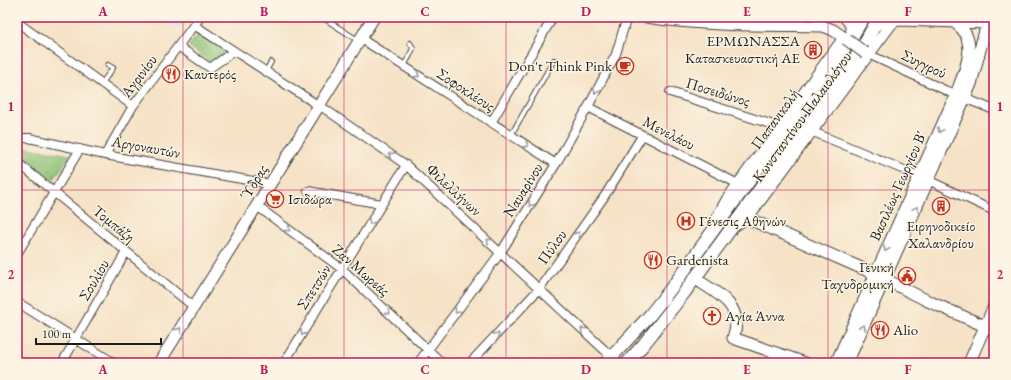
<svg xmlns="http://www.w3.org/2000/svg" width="1011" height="380" font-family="'EB Garamond',serif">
<defs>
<pattern id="grass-dots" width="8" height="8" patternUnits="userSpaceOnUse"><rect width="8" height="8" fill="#8cc478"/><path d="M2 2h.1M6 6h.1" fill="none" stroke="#78a867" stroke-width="1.8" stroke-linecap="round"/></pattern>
</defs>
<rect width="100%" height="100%" fill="#fcf5e5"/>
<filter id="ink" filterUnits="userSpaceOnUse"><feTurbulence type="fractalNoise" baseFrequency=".025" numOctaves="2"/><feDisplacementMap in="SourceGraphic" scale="8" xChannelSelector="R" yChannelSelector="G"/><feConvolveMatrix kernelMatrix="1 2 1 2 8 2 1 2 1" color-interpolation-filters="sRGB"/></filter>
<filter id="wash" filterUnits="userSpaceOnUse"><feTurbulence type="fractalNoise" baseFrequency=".012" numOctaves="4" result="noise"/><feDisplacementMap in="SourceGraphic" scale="16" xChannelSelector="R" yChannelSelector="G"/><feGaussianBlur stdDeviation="0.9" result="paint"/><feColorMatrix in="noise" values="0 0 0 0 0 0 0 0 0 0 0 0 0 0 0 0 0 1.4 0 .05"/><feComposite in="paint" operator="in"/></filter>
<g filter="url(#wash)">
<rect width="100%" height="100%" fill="#f6e2c6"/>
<path fill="#cfdafa" d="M163,17H186L178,29L162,18Z"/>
<path fill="url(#grass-dots)" stroke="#54704a" d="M201,31L232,51L214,65L189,46Z
M17,146L70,155L53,180L17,151Z"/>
</g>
<g filter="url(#ink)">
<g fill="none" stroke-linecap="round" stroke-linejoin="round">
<defs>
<path id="service" d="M322,17L359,41
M404,66L411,53L413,48L410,43
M266,71L271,62
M102,83L113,68L108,65
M511,135L554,60"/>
<path id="minor" d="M17,22L133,106
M194,25L313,102
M360,38L556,164
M178,46L210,68L234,51
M868,54L947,91L994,110
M670,92L780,127
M319,105L406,165L612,357
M588,107L738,184
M491,123L553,17
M811,131L928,180L994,211
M17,138H29L105,155L270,184
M105,155L133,106L200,17
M17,162L194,307
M308,191L382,204
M257,206L342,269L442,363
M17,254L80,149
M17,302L114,363
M62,363L126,252
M284,363L406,165
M418,363L501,252L556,164L588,107L616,54L627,17
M470,363L539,289L604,197L642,136"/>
<path id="tertiary" d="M646,17C705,26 764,25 823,26L833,30L846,39
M717,218L727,200L844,38
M747,218L875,274L928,301L994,330
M732,227L747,218L891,24L894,21L900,20L987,23L971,84L847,363
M694,278C718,294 745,305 733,338L805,363
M159,363L374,17
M836,363L956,94C964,73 981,39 955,23
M969,363L994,306"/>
<path id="secondary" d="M606,363L650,315L673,286L841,54L864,17
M627,363L644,344L684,293L852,63L863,46L879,17"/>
<path id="primary" d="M846,17C853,23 854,30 852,38
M987,23H994
M876,24L884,17"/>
</defs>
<use href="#service" stroke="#3d3a36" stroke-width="6"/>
<use href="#minor" stroke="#3d3a36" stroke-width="10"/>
<use href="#tertiary" stroke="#3d3a36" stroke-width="13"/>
<use href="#secondary" stroke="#3d3a36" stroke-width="14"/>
<use href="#primary" stroke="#3d3a36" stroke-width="15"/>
<use href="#service" stroke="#fff" stroke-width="4"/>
<use href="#minor" stroke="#fff" stroke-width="8"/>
<use href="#tertiary" stroke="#fff" stroke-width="11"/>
<use href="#secondary" stroke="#fff" stroke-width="12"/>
<use href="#primary" stroke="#fff" stroke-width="13"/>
<defs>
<path id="tertiary-bridge" d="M846,39L865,53"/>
</defs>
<use href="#tertiary-bridge" stroke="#3d3a36" stroke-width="13" stroke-linecap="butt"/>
<use href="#tertiary-bridge" stroke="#fff" stroke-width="11"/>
</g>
<defs><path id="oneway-chevron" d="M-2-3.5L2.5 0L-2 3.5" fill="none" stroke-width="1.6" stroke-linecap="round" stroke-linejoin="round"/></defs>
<g stroke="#999">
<use href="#oneway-chevron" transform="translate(417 75) rotate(33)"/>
<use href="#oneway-chevron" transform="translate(596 91) rotate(118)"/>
<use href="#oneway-chevron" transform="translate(940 130) rotate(114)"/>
<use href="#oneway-chevron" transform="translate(526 145) rotate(33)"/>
<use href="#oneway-chevron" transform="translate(391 155) rotate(-146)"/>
<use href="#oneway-chevron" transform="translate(531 204) rotate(122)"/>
<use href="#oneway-chevron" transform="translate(916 209) rotate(-66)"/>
<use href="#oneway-chevron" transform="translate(371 222) rotate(121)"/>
<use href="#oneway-chevron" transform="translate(288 229) rotate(37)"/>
<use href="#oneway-chevron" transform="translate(578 234) rotate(-55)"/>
<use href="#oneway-chevron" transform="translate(489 241) rotate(-137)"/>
<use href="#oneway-chevron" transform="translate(886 249) rotate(114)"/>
<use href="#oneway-chevron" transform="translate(457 311) rotate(127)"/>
<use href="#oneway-chevron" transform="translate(388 312) rotate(43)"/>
<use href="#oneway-chevron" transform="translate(863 327) rotate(-66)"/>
<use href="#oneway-chevron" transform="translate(179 330) rotate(-58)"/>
<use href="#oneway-chevron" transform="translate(583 330) rotate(-137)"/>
<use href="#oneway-chevron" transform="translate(303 333) rotate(122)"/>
<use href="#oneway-chevron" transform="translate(497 335) rotate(-47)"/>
</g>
</g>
<path fill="none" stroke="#c2185b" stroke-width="1" stroke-opacity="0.55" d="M183,17V363M344,17V363M506,17V363M667,17V363M828,17V363M17,190H994"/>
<defs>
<symbol id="building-ring" viewBox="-11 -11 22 22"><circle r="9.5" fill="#fcf5e5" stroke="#c8321e" stroke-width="1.5"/><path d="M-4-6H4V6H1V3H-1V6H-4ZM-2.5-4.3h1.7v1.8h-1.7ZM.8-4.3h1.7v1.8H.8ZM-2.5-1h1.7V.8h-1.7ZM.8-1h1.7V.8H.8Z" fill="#c8321e"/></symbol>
<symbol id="cafe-ring" viewBox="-11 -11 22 22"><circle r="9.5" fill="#fcf5e5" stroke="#c8321e" stroke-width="1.5"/><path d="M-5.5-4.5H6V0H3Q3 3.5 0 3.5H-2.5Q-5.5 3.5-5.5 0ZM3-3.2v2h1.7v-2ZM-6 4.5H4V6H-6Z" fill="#c8321e"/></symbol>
<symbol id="restaurant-ring" viewBox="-11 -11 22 22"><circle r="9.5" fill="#fcf5e5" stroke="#c8321e" stroke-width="1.5"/><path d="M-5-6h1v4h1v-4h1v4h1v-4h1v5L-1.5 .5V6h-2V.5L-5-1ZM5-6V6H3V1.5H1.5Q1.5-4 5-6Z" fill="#c8321e"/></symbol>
<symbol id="supermarket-ring" viewBox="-11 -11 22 22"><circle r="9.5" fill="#fcf5e5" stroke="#c8321e" stroke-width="1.5"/><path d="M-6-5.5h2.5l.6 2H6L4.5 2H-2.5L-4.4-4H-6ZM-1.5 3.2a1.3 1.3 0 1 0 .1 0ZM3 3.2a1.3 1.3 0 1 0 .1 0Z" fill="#c8321e"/></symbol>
<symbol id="hospital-ring" viewBox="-11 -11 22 22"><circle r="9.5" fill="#fcf5e5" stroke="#c8321e" stroke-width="1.5"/><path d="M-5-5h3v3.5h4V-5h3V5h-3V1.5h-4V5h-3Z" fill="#c8321e"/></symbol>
<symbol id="civic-ring" viewBox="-11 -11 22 22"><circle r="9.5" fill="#fcf5e5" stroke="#c8321e" stroke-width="1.5"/><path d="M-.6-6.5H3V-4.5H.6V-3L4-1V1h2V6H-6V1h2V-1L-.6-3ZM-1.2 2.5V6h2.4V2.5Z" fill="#c8321e"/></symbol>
<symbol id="church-ring" viewBox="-11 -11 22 22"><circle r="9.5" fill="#fcf5e5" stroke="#c8321e" stroke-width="1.5"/><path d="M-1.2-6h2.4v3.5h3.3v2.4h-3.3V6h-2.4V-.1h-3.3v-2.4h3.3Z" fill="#c8321e"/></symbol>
</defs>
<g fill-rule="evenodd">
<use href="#building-ring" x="803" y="40" width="20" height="20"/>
<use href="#cafe-ring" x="615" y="56" width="20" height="20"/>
<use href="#restaurant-ring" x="161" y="64" width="20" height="20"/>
<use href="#supermarket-ring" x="265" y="189" width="20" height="20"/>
<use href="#building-ring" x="931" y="196" width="20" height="20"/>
<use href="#hospital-ring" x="676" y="211" width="20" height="20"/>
<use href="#restaurant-ring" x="643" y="250" width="20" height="20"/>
<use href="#civic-ring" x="897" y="266" width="20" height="20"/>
<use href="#church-ring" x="702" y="306" width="20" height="20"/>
<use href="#restaurant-ring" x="870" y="320" width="20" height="20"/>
</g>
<g text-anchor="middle" stroke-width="3" stroke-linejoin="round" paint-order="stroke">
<g font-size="15" fill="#1c1c1c" stroke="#fcf5e5" text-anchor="start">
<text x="800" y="46" text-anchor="end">ΕΡΜΩΝΑΣΣΑ<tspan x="800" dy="17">Κατασκευαστική ΑΕ</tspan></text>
<text x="612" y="71" text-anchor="end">Don't Think Pink</text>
<text x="184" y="79">Καυτερός</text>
<text x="288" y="204">Ισιδώρα</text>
<text x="699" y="226">Γένεσις Αθηνών</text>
<text x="941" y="231" text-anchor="middle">Ειρηνοδικείο<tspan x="941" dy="17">Χαλανδρίου</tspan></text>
<text x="666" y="265">Gardenista</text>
<text x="894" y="272" text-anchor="end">Γενική<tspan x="894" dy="17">Ταχυδρομική</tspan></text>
<text x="725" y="321">Αγία Άννα</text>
<text x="893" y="335">Alio</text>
</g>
<g font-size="15" fill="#1c1c1c" stroke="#fcf5e5">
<text transform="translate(924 64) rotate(25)" y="5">Συγγρού</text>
<text transform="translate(139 76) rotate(-53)" y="5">Αγρινίου</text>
<text transform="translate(466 90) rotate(33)" y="5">Σοφοκλέους</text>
<text transform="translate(718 92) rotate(17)" y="5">Ποσειδώνος</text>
<text transform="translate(802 117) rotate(-54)" y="5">Κωνσταντίνου Παλαιολόγου</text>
<text transform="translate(775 119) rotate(-54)" y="5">Παπανικολή</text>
<text transform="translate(669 133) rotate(27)" y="5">Μενελάου</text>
<text transform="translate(146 147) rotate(10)" y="5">Αργοναυτών</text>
<text transform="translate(254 182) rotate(-58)" y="5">Ύδρας</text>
<text transform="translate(898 186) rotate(-66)" y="5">Βασιλέως Γεωργίου Β'</text>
<text transform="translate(454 190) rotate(43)" y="5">Φιλελλήνων</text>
<text transform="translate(523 190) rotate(-58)" y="5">Ναυαρίνου</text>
<text transform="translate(114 224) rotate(39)" y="5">Τομπάζη</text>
<text transform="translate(552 247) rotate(-55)" y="5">Πύλου</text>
<text transform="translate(361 270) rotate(41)" y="5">Ζαν Μωρεάς</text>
<text transform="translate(94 280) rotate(-60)" y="5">Σουλίου</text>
<text transform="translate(314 287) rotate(-58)" y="5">Σπετσών</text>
</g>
</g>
<rect width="1011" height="380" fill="none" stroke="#fcf5e5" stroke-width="44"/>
<path d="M36 338v6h125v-6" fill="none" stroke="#1c1c1c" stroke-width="2"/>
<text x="42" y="338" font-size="12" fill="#1c1c1c" stroke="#fcf5e5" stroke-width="3" paint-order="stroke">100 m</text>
<rect x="22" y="22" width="967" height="336" fill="none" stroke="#c2185b" stroke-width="1.5"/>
<g font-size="13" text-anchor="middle" font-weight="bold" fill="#c2185b">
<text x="103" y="16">A</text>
<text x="264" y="16">B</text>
<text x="425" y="16">C</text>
<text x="586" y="16">D</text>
<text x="747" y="16">E</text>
<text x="908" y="16">F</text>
<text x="11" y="111">1</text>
<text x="1000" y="111">1</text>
<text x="11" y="279">2</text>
<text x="1000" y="279">2</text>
<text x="103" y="374">A</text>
<text x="264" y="374">B</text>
<text x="425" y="374">C</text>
<text x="586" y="374">D</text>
<text x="747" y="374">E</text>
<text x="908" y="374">F</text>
</g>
</svg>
